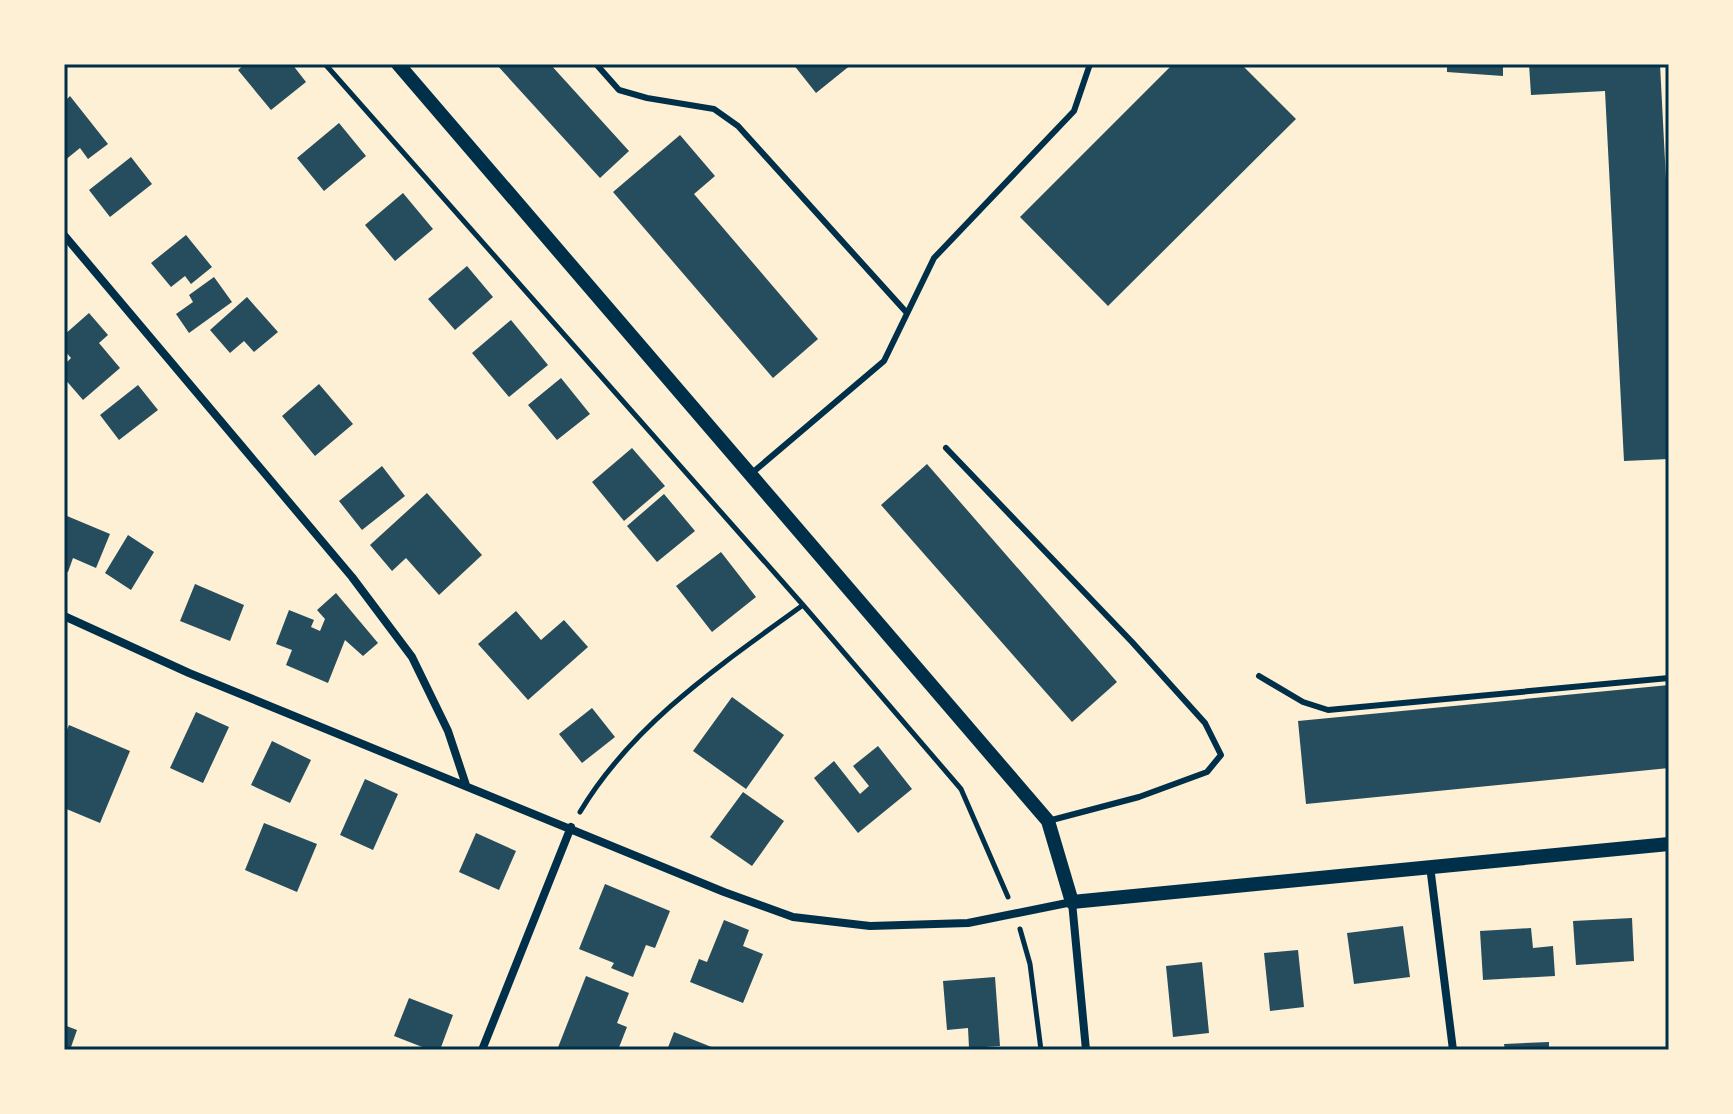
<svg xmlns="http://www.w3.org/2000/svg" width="1733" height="1114" font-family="'Work Sans',sans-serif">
<rect width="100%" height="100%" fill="#fdf0d5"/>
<path fill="#264d5e" d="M245,64H292L306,82L271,110L238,70Z
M496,64H550L629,151L600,178Z
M793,64H852L816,93Z
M1173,64H1241L1296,119L1108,306L1020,217Z
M1447,64H1503V76L1447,72Z
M1529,64H1660L1669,238V459L1624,461L1605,91L1531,95Z
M70,96L108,144L88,159L80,148L64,161V102Z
M339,123L366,156L324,191L297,158Z
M680,135L715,176L694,194L818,339L773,378L613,192Z
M131,157L152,184L110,217L89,190Z
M403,193L433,229L395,261L365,225Z
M186,235L212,267L191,284L185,276L171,287L151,263Z
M467,266L493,297L455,330L428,299Z
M214,277L232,302L189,333L176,314L193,302L189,295Z
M247,297L278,332L254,352L244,341L230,353L210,330Z
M89,313L108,335L99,343L120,368L83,400L64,378V365L71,358L64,350V335Z
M511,320L548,365L509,397L472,353Z
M561,378L590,414L557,440L528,405Z
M319,384L353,424L315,456L282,416Z
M138,385L158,410L119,440L100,415Z
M632,448L665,486L624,521L592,482Z
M927,464L1117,682L1072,722L881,505Z
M382,466L405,496L362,530L339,501Z
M427,493L482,555L439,595L406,558L392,571L370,545Z
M664,494L695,531L657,562L627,526Z
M67,516L110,534L96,568L73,558L68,572L64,571V523Z
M128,535L154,552L131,590L105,573Z
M721,552L756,597L712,632L676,586Z
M195,584L244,605L230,641L180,621Z
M336,593L378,643L363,656L345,640L328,683L286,665L292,650L276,644L289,610L314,620L311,627L320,631L325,619L317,610Z
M516,611L541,640L564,620L588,647L528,700L478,644Z
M1669,685V768L1306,804L1298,721Z
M732,697L784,735L746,789L693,751Z
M592,708L615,737L582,763L559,734Z
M196,712L229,727L203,783L170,768Z
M69,725L130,751L100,823L64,808V737Z
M272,741L311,760L290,803L251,785Z
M878,746L912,789L858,833L814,778L834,761L860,794L869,786L853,766Z
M365,779L398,794L373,850L340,835Z
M743,792L784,821L752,866L710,837Z
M264,823L317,844L297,892L245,870Z
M476,833L516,851L499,890L459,872Z
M605,884L670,911L655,948L646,945L633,977L611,968L614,963L579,949Z
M1632,918L1634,961L1576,965L1573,921Z
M724,920L749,930L743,946L763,954L743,1003L690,982L699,959L707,962Z
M1403,926L1410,977L1354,984L1347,933Z
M1531,928L1533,948L1553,946L1555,976L1483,980L1480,931Z
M1298,950L1304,1007L1270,1011L1264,953Z
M1202,962L1209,1033L1173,1037L1166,966Z
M586,976L629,993L617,1023L627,1027L618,1050H557Z
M995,977L1000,1046L969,1048L968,1028L947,1030L943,981Z
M409,998L453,1015L440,1050H430L394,1036Z
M64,1025L77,1030L70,1050H64Z
M674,1032L719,1050H667Z
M1549,1042V1050H1505L1504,1044Z"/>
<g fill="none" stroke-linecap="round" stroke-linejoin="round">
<path stroke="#003049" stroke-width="5" d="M325,64L803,605L961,789L1008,897
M580,812C633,723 722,664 803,605
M1020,929L1030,964L1041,1050"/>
<path stroke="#003049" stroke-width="6" d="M596,64L619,90L647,98L714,109L738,126L907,313
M946,448L1132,642L1205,723L1221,755L1207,772L1139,797L1048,821
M752,473L884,361L934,258L1074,111L1090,64
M1259,676L1303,702L1328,710L1669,678"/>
<path stroke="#003049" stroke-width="8" d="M64,235L352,577L412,657L448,731L466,785
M64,616L189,673L724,892L793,917L870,926L968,923L1072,902L1086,1050
M1430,866L1453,1050
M482,1050L571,827"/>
<path stroke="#003049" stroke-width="14" d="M398,64L1048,821L1072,902L1669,844"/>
</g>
<rect width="1733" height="1114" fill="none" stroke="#fdf0d5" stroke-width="132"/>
<rect x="66" y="66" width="1601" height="982" fill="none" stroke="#003049" stroke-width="3"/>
</svg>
